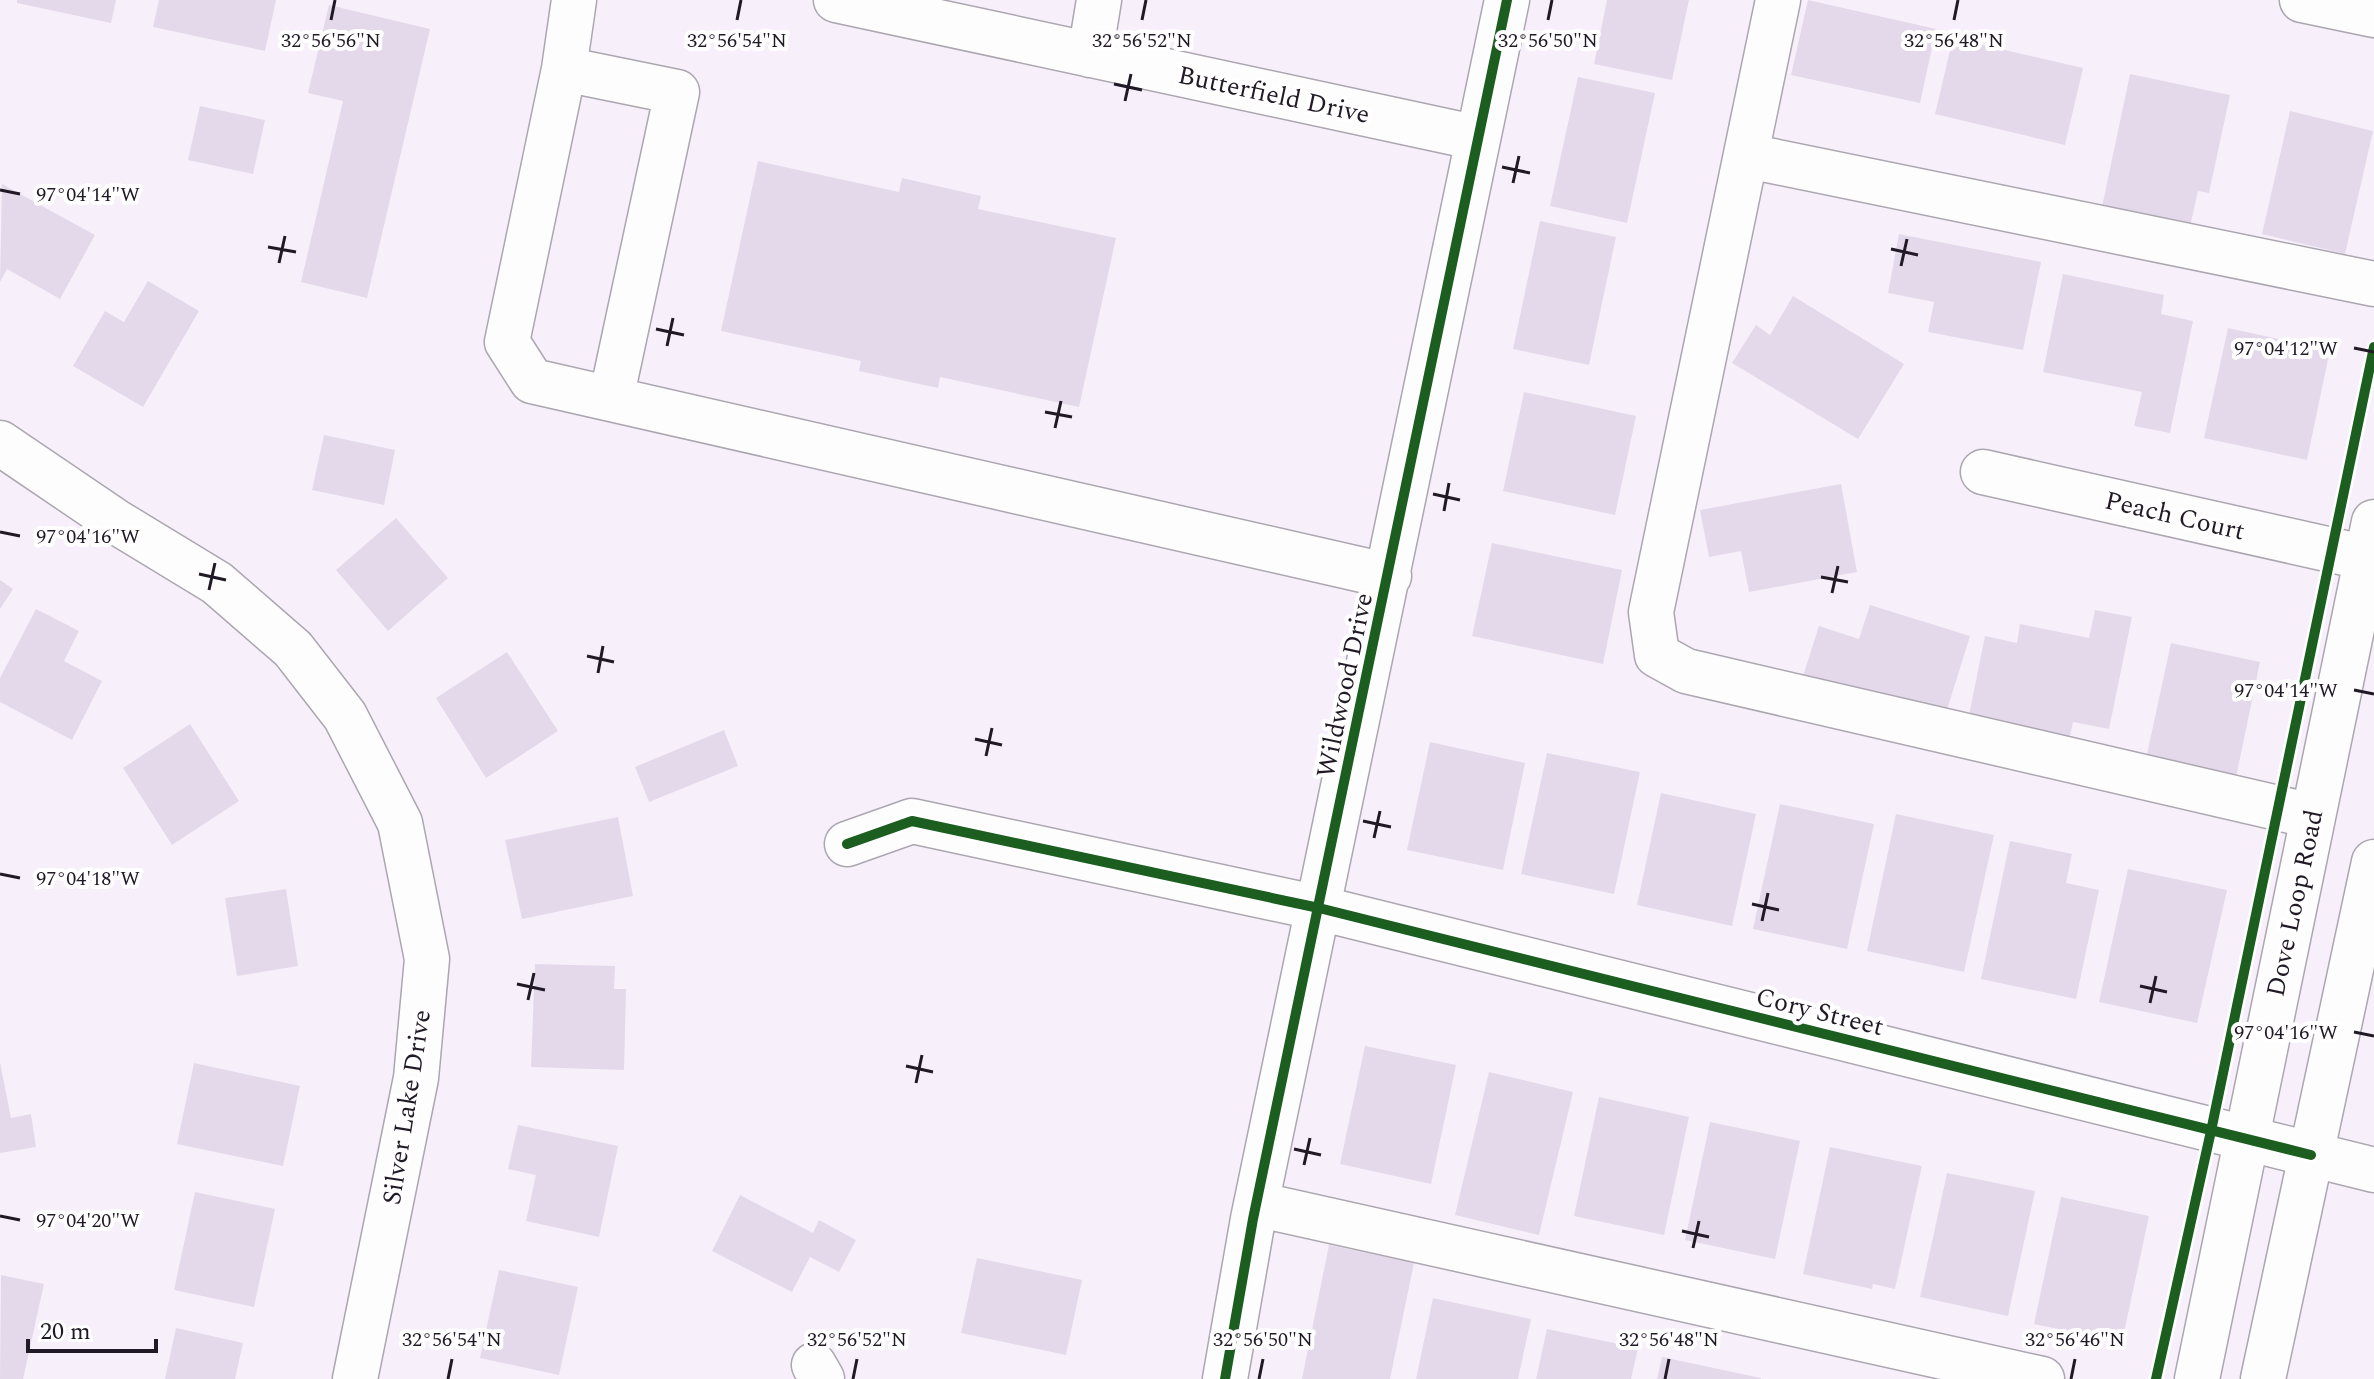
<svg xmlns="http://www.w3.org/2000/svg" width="2374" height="1379" font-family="Spectral,serif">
<rect width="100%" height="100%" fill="#f7f0fa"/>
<path fill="#e4d9eb" d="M17,0H116L111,23L17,3Z
M159,0H276L265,51L153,27Z
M1607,0H1689L1672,80L1594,64Z
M1808,0L1936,29L1920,103L1791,75Z
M329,5L430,29L367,298L301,282L343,101L308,93Z
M1953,38L2083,68L2065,145L1935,114Z
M2130,74L2230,95L2209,193L2198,191L2186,244L2098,226Z
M1578,77L1655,93L1627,223L1550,206Z
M200,106L265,120L253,174L188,160Z
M2290,111L2373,131L2345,254L2262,234Z
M758,161L899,192L902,178L981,196L978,209L1116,238L1079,407L940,377L938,388L859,371L861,361L721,331Z
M2,184L95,235L60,299L7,269L0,282Z
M1540,221L1616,237L1589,365L1513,349Z
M1899,234L2041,262L2023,350L1928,332L1934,302L1888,293Z
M2063,274L2164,295L2161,314L2193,321L2170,433L2134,426L2142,392L2043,372Z
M148,281L199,311L143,407L73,366L105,311L124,322Z
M1793,296L1904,364L1858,439L1732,363L1756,325L1770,335Z
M2228,328L2330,350L2307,460L2204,438Z
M1524,392L1636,416L1615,515L1503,491Z
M324,435L395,450L384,505L312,490Z
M1841,484L1857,572L1749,592L1741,551L1709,557L1700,510Z
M396,518L448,578L388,631L336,570Z
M1492,543L1622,570L1603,664L1472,636Z
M0,580L13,589L0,609Z
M1870,605L1970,636L1942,726L1801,682L1819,626L1859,639Z
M36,609L79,631L64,661L102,681L72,740L0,702V678Z
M2095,610L2132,617L2109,729L2073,722L2068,745L1967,725L1985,636L2017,643L2020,624L2089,638Z
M2171,643L2260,662L2234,787L2144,768Z
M507,652L558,731L486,778L436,698Z
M190,724L239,801L172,845L123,768Z
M724,730L738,766L649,802L635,767Z
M1430,742L1525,763L1503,870L1407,850Z
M1547,753L1640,772L1614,894L1521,874Z
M1661,793L1756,814L1732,926L1637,905Z
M1780,804L1874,824L1847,949L1753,929Z
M1896,814L1994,835L1964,972L1867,951Z
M618,817L633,896L522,919L505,840Z
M2010,841L2072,854L2066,883L2099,890L2076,999L1981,979Z
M2128,869L2227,890L2197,1023L2099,1002Z
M286,889L298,966L237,976L225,898Z
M535,964L615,966L614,989H626L624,1070L531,1067Z
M1365,1046L1456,1065L1431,1184L1340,1164Z
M0,1062L11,1118L31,1114L36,1147L0,1153Z
M194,1063L300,1086L283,1166L177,1144Z
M1489,1072L1573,1092L1539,1235L1455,1215Z
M1599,1097L1689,1117L1664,1235L1574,1216Z
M1710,1122L1800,1141L1775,1259L1685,1240Z
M518,1125L618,1146L599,1237L526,1221L536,1175L508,1169Z
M1830,1147L1922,1166L1895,1289L1873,1284L1872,1289L1803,1274Z
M1947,1173L2035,1191L2008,1316L1920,1297Z
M195,1192L275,1209L254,1307L174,1290Z
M740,1195L813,1233L819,1220L856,1240L839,1272L810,1257L792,1292L712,1251Z
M2061,1197L2149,1216L2122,1342L2034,1324Z
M1329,1245L1414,1263L1390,1379H1302Z
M977,1258L1082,1280L1066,1355L961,1333Z
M499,1270L578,1287L559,1375L480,1358Z
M1,1275L44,1284L23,1379H0Z
M1433,1298L1531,1319L1518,1379H1416Z
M176,1328L243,1343L235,1379H165Z
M1547,1329L1638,1348L1631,1379H1536Z
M1662,1357L1761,1378V1379H1657Z"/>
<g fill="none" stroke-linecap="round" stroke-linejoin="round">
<defs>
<path id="minor" d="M574,0L564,69L507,342L532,381L1389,576
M836,0L1478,138
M1778,0L1651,612L1657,655L1686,671L2312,816
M2302,0L2374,15
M1090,55L1099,0
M564,69L677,92L611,399
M1748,156L2374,284
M0,443L115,521L217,583L293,649L345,716L400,823L427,959L416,1078L355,1379
M1983,472L2367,558
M847,844L912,821L1319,908L2374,1170
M1256,1204L2042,1379
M814,1365L822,1379
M1225,1379L1253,1219L1507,0"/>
<path id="major" d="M2197,1379L2374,522
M2263,1379L2374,862"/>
</defs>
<use href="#minor" stroke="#aca6b0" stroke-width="47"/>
<use href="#major" stroke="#aca6b0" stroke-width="47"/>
<use href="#minor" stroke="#fefdfe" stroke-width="44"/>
<use href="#major" stroke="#fefdfe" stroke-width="44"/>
<defs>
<path id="cycleway" d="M847,844L912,821L1319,908L2311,1155
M1225,1379L1253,1219L1507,0
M2156,1379L2211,1131L2374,347"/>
</defs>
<use href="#cycleway" stroke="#fff" stroke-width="15"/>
<use href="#cycleway" stroke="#1b5e20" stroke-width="10"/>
</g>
<path fill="none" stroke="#211a26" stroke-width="3" d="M331,20L335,0M737,20L741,0M1142,20L1146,0M1548,20L1552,0M1954,20L1958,0M1114,84L1142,90M1125,101L1131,74M1502,167L1530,173M1513,183L1519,156M0,190L20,194M268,247L296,252M1891,249L1918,255M279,263L285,236M1901,266L1907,239M656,329L684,335M667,346L673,318M2354,348L2374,352M1045,412L1072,417M1055,428L1061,401M1433,494L1460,500M1444,511L1449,483M0,532L20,536M199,574L226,580M1821,577L1848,582M209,590L215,563M1832,593L1838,566M587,656L614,662M598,673L603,646M2354,690L2374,694M975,739L1002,745M986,756L992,728M1363,821L1391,827M1374,838L1380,811M0,874L20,878M1752,904L1779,910M1762,921L1768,893M517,984L545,990M2140,986L2167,992M528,1000L534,973M2150,1003L2156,976M2354,1032L2374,1036M906,1066L933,1072M916,1083L922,1055M1294,1149L1321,1155M1304,1165L1310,1138M0,1216L20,1220M1682,1231L1709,1237M1693,1248L1699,1221M448,1379L452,1359M853,1379L857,1359M1259,1379L1263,1359M1665,1379L1669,1359M2071,1379L2075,1359"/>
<g text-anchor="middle" stroke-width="8" stroke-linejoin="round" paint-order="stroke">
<g font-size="26" fill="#211a26" stroke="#fff">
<text transform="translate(1274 94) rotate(12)" y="9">Butterfield Drive</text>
<text transform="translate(2175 515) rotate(13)" y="9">Peach Court</text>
<text transform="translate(1344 685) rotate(-78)" y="9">Wildwood Drive</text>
<text transform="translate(2294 903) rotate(-78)" y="9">Dove Loop Road</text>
<text transform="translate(1820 1011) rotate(14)" y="9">Cory Street</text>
<text transform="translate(406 1107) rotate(-81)" y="9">Silver Lake Drive</text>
</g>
</g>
<g font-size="20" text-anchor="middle" fill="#211a26" stroke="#fff" stroke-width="8" stroke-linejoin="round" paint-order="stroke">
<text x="331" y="47">32°56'56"N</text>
<text x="737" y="47">32°56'54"N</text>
<text x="1142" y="47">32°56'52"N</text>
<text x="1548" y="47">32°56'50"N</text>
<text x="1954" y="47">32°56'48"N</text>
<text x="88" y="201">97°04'14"W</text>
<text x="2286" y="355">97°04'12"W</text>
<text x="88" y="543">97°04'16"W</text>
<text x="2286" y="697">97°04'14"W</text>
<text x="88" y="885">97°04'18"W</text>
<text x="2286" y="1039">97°04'16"W</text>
<text x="88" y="1227">97°04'20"W</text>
<text x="452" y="1346">32°56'54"N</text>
<text x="857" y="1346">32°56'52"N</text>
<text x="1263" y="1346">32°56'50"N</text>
<text x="1669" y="1346">32°56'48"N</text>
<text x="2075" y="1346">32°56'46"N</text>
</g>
<path d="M28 1339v12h128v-12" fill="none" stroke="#211a26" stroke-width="4"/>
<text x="40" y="1339" font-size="24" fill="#211a26" stroke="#ffffff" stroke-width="6" paint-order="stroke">20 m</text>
</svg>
